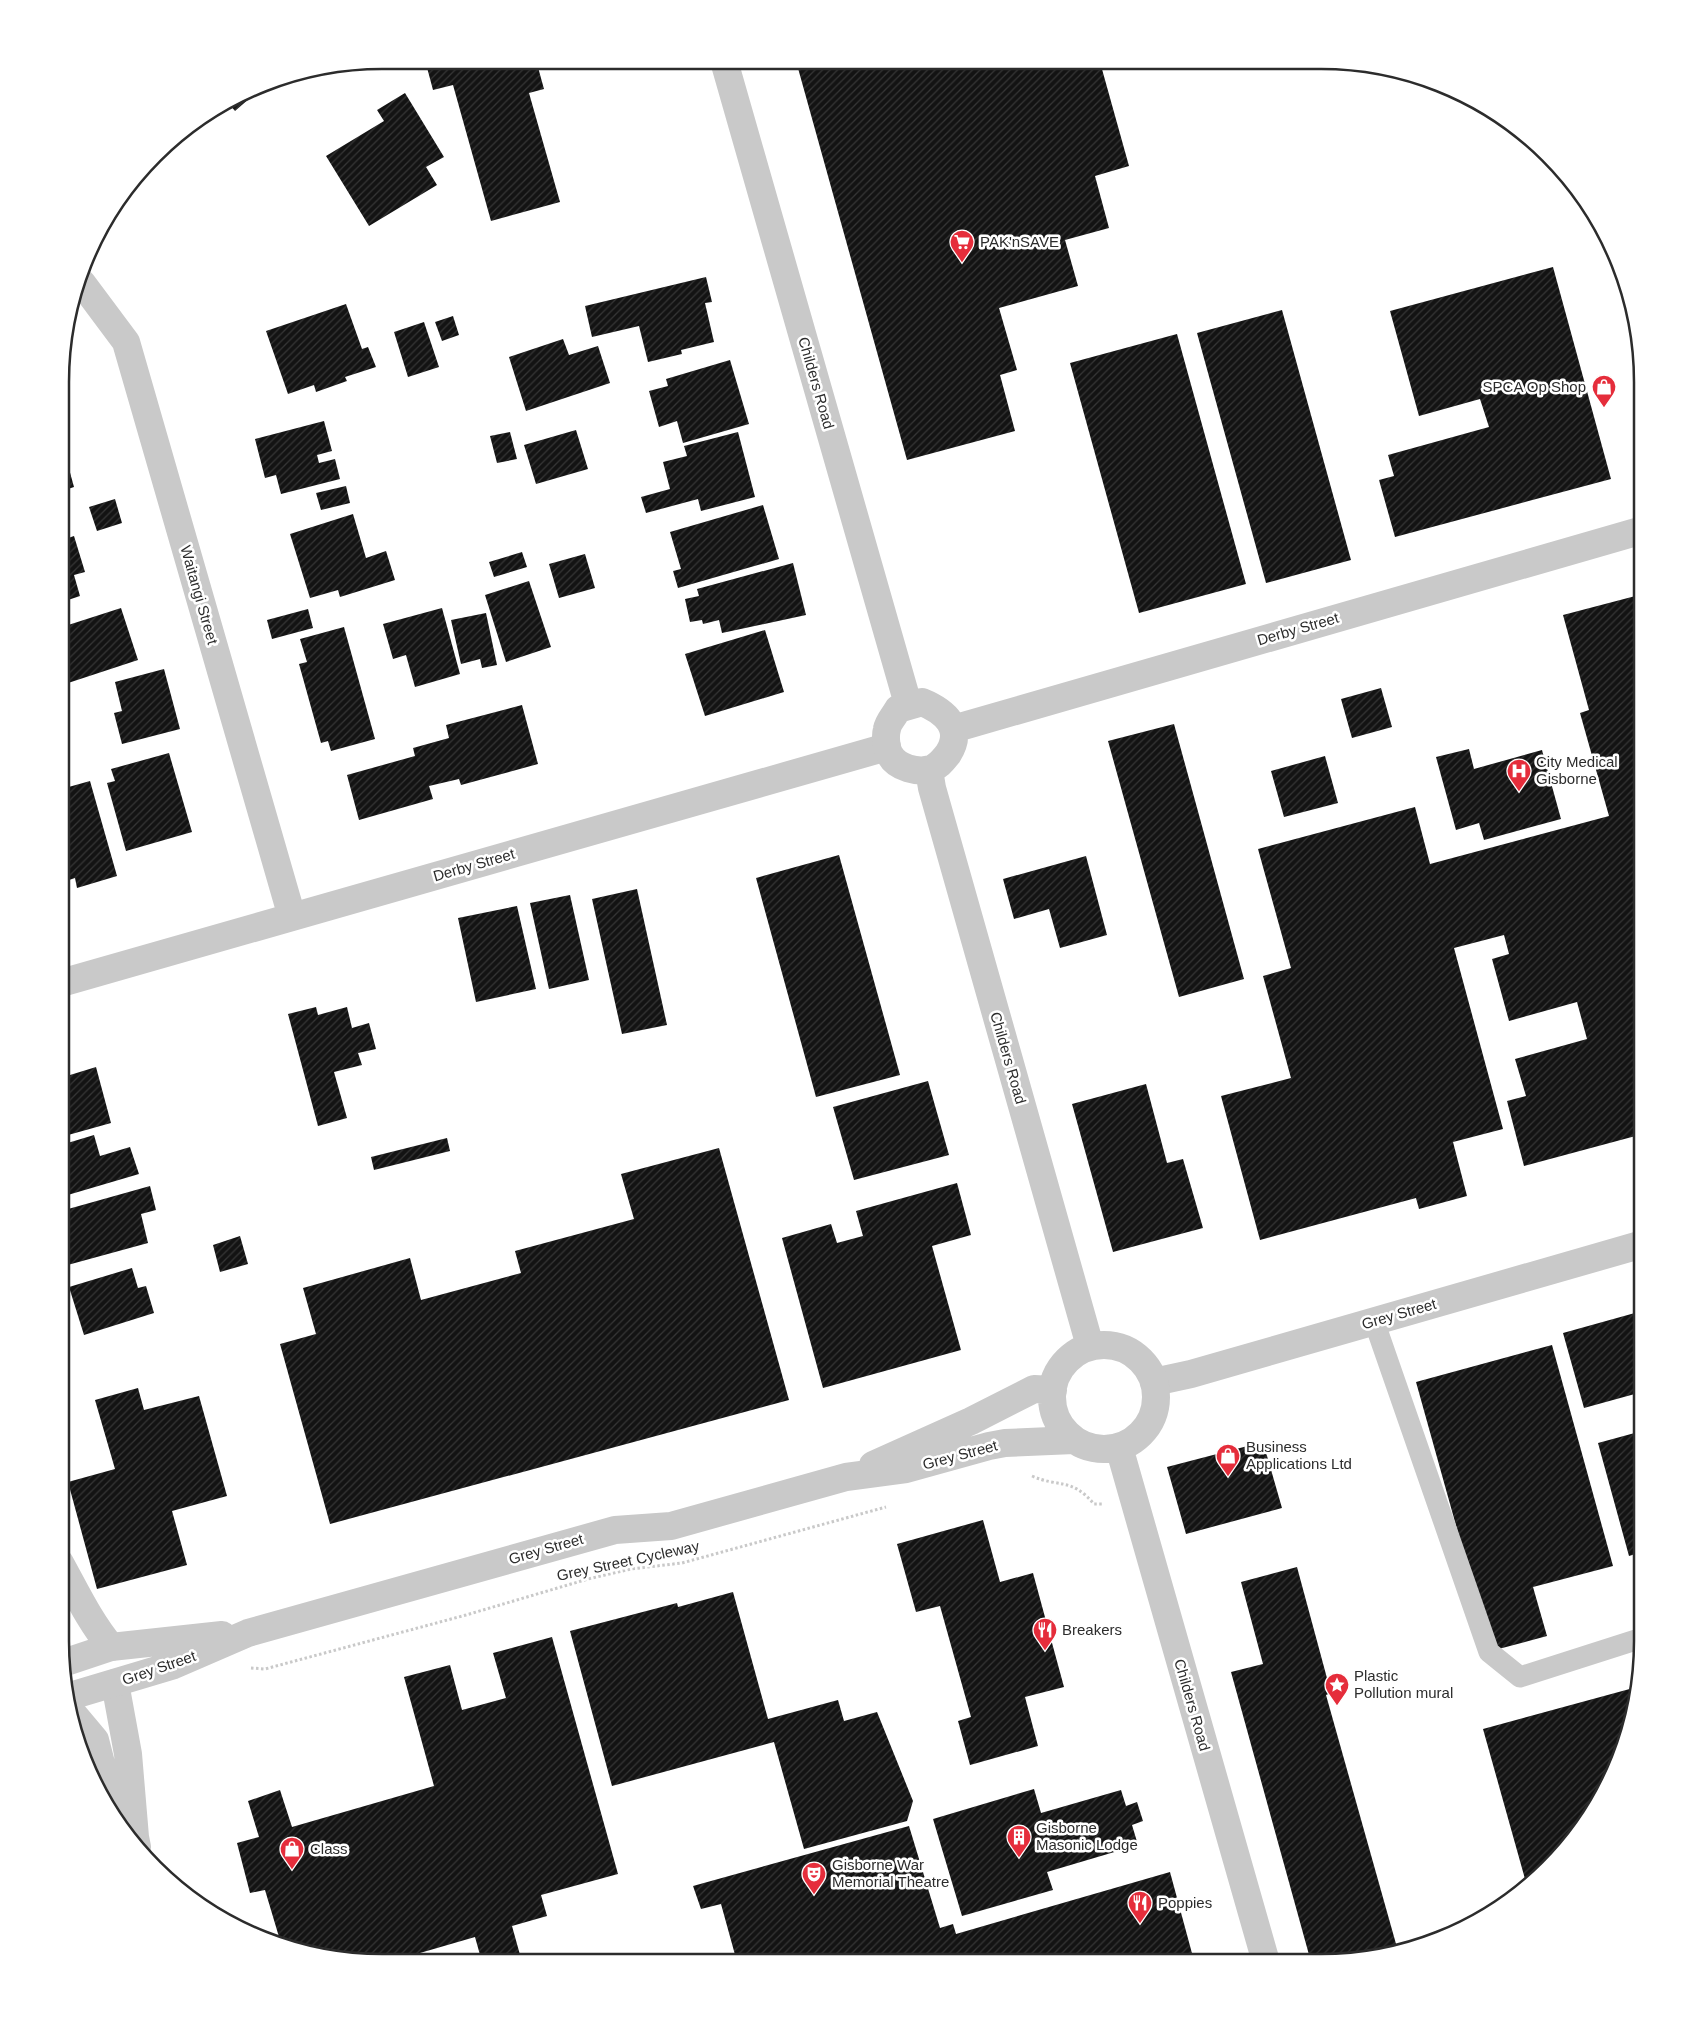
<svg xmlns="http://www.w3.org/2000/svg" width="1703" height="2023" font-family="Helvetica,sans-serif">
<defs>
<pattern id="building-hatch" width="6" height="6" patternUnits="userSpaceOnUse" patternTransform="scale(1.25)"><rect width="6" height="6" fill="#131313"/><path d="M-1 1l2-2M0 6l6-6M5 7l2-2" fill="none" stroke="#363636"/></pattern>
</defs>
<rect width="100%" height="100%" fill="#fff"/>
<path fill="url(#building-hatch)" d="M425,60H536L544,89L529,93L560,202L491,221L453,85L433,90Z
M796,61L1100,62L1129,166L1095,176L1109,228L1065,240L1078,286L999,308L1017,370L1000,375L1015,431L907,460Z
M265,85L235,111L230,105Z
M405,93L444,157L426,167L437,185L369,226L326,156L384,121L377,110Z
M1553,267L1611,479L1395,537L1379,480L1394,476L1388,455L1489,427L1480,399L1419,416L1390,311Z
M706,277L712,302L705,303L714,342L681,350L682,354L648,362L639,326L592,337L585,306Z
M346,304L362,349L368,347L376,367L345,377L347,381L316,392L314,385L288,394L266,331Z
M1282,310L1351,560L1266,583L1197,333Z
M453,316L459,335L442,341L435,322Z
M424,322L439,367L408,377L394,332Z
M1177,334L1246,584L1139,613L1070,363Z
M563,339L569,355L598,346L610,383L526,411L509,357Z
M730,360L749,424L683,443L677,421L659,427L649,391L668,386L666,379Z
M324,421L332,451L317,455L319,463L335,459L340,479L281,494L276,475L265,478L255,439Z
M576,430L588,469L536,484L524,445Z
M510,432L517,459L497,463L490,436Z
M738,432L755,497L701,511L698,499L646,513L641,497L670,489L663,462L687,456L684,446Z
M63,447L74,487L62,491Z
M346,486L350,503L321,510L316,493Z
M115,499L122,523L97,531L89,507Z
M763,505L779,559L678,588L673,571L681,569L670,532Z
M353,514L366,558L386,551L395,580L340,597L338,590L310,598L290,534Z
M62,532L65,539L74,536L85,572L74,575L80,596L62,602Z
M522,552L527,567L494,577L489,562Z
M585,554L595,588L559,598L549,564Z
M793,563L806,615L722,633L719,620L703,624L702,620L690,622L685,599L699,596L697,589Z
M529,581L551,647L506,662L485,595Z
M1643,594V1134L1524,1166L1507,1101L1526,1096L1515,1059L1587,1039L1577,1002L1509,1021L1492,959L1509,954L1504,935L1454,948L1503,1129L1453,1142L1467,1196L1419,1209L1416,1198L1260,1240L1221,1096L1291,1078L1263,976L1291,968L1258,849L1415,807L1430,864L1609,816L1580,713L1589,710L1563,615Z
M121,608L138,660L62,685V627Z
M442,608L460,674L415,687L406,655L393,659L383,624Z
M308,609L313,628L272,639L267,620Z
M486,613L497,665L482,668L480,659L461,664L451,620Z
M344,627L375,739L331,751L328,741L321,743L299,664L307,662L300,639Z
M765,630L784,692L705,716L685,654Z
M164,669L180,729L122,744L114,713L122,711L115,682Z
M1381,688L1392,727L1352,738L1341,699Z
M522,705L538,764L461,785L459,779L429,786L433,799L359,820L347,775L415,756L413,748L449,738L446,725Z
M1174,724L1244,979L1179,997L1108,741Z
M1469,749L1474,769L1542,750L1561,819L1484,840L1479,823L1456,830L1436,757Z
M169,753L192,832L126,851L107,783L115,781L111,769Z
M1325,756L1338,803L1284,817L1271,771Z
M62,778L65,788L90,781L117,876L77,888L75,878L66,881L62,866Z
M839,855L900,1075L816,1097L756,878Z
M1086,856L1107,935L1060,948L1049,909L1014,919L1003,879Z
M637,889L667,1025L622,1034L592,899Z
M570,895L589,980L549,989L530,903Z
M517,906L536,989L476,1002L458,918Z
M316,1007L318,1015L347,1007L352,1028L369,1023L376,1049L358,1053L362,1065L334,1072L347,1118L318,1126L288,1014Z
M67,1066L70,1075L96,1067L111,1123L61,1137V1068Z
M928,1081L949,1155L854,1180L833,1107Z
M1146,1084L1167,1163L1183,1159L1203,1228L1113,1252L1072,1104Z
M94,1135L100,1156L130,1147L139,1174L61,1197V1145Z
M447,1138L450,1151L374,1170L371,1157Z
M719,1148L789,1400L330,1524L280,1344L316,1334L303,1288L410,1258L421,1300L521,1273L515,1251L634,1219L621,1174Z
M957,1183L971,1235L932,1246L961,1350L823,1388L782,1238L831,1224L837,1243L863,1236L856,1211Z
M150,1186L156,1210L141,1214L148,1243L64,1266L61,1255V1211Z
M240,1236L248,1264L220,1272L213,1245Z
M132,1268L138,1288L146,1286L154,1313L84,1335L69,1287Z
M1642,1311V1392L1584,1408L1563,1333Z
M1552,1345L1613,1566L1533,1587L1547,1636L1491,1651L1416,1382Z
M138,1388L144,1410L199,1396L227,1496L172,1511L187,1565L97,1589L68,1482L115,1469L95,1400Z
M1642,1431V1552L1629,1556L1598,1443Z
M1263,1442L1282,1508L1186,1534L1167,1467Z
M983,1520L1000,1582L1033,1573L1064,1687L1025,1697L1038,1746L970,1765L958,1721L971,1717L940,1606L916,1612L897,1544Z
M1297,1567L1331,1693L1326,1695L1398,1951L1342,1962H1311L1231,1672L1263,1664L1241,1582Z
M733,1592L768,1719L838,1700L844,1721L877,1712L913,1801L907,1821L804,1849L774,1742L612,1786L570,1631L677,1603L678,1607Z
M552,1637L618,1874L541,1895L547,1916L512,1926L522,1962H482L475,1937L389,1962H361L282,1947L265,1890L250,1893L237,1843L259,1837L248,1801L280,1790L292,1827L434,1786L404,1677L450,1665L462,1710L506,1698L493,1653Z
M1637,1687L1626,1744L1589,1820L1549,1869L1527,1886L1483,1729Z
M1034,1789L1041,1813L1121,1790L1126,1806L1137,1802L1143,1821L1132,1825L1138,1845L1047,1872L1053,1890L962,1916L933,1819Z
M909,1826L940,1928L953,1924L956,1934L1170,1872L1193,1957L1172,1962H737L721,1904L701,1909L693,1886Z"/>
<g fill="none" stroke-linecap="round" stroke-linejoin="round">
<path stroke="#c9c9c9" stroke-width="3" stroke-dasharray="2.5 2.5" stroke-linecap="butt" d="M1032,1476C1059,1488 1071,1477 1094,1504H1103
M251,1668L265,1669L466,1615L588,1579L631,1569L682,1563L886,1507"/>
<path stroke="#c9c9c9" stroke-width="21" d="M1374,1321L1489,1652L1520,1677L1642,1638"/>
<path stroke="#c9c9c9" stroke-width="28" d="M82,283L126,342L292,917
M61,983L887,747
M1154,1382L1191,1374L1643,1244
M60,1563C76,1592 90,1622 111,1647
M115,1683L128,1754L135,1837L137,1847
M69,1709L95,1740L106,1783L129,1827"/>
<path stroke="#c9c9c9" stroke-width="28" d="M724,61L908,704
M922,702C944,711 965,728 948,754C943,760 939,766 931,769C918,773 897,768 890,755C886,749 885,736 887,729C888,722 895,715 898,709Z
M953,729L1643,530
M929,770L932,788L1090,1346
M1052 1397a52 52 0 1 1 104 0a52 52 0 1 1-104 0Z
M1119,1447L1266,1962
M873,1465L971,1421L1034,1389L1053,1390
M63,1663L111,1647L222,1635
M67,1697L174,1665L248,1633L615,1530L671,1526L846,1477L906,1469L989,1446L1005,1443L1074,1440"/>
</g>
<defs>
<symbol id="supermarket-pin" viewBox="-11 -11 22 30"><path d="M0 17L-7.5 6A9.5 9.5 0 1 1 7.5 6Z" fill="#e52d3b" stroke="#fff"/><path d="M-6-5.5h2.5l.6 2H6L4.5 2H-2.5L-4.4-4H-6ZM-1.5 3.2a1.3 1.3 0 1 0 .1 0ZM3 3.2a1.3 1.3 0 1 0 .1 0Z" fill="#fff"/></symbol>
<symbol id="shop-pin" viewBox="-11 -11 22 30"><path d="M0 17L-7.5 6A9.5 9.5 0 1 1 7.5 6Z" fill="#e52d3b" stroke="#fff"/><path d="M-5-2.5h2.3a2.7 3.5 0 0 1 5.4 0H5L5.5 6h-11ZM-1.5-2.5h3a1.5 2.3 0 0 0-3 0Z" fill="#fff"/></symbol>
<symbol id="hospital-pin" viewBox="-11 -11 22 30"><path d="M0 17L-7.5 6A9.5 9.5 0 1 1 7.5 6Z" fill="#e52d3b" stroke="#fff"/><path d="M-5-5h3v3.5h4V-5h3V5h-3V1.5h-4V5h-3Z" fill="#fff"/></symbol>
<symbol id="restaurant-pin" viewBox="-11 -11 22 30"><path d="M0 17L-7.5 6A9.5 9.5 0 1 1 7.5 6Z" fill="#e52d3b" stroke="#fff"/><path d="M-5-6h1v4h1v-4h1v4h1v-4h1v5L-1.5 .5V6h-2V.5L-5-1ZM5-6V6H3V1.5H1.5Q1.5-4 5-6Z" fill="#fff"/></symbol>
<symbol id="sight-pin" viewBox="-11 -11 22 30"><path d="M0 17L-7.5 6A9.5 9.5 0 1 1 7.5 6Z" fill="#e52d3b" stroke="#fff"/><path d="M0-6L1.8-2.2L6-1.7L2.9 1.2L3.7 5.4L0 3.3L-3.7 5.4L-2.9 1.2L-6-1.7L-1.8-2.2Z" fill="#fff"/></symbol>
<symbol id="building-pin" viewBox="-11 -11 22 30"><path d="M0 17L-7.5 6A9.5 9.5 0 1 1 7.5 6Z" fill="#e52d3b" stroke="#fff"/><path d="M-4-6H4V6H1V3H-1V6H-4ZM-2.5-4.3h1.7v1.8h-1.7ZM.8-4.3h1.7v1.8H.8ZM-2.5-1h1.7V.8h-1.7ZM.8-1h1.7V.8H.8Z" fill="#fff"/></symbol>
<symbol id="theatre-pin" viewBox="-11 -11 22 30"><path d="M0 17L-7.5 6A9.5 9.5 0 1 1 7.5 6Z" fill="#e52d3b" stroke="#fff"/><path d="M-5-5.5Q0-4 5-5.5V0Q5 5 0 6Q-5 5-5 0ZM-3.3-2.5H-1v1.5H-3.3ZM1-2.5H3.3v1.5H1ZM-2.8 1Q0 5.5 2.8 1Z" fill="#fff"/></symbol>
</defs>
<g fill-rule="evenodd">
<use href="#supermarket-pin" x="948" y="228" width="28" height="38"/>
<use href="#shop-pin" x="1590" y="373" width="28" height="38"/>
<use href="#hospital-pin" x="1505" y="757" width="28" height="38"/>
<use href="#shop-pin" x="1214" y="1442" width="28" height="38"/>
<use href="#restaurant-pin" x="1031" y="1616" width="28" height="38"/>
<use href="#sight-pin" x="1323" y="1671" width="28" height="38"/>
<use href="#building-pin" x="1005" y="1823" width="28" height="38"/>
<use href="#shop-pin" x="278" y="1835" width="28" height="38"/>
<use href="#theatre-pin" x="800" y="1860" width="28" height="38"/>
<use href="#restaurant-pin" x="1126" y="1889" width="28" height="38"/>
</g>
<g text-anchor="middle" stroke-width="5" stroke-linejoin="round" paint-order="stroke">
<g font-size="15" fill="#2c2c2c" stroke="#fff" text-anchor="start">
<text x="980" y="247">PAK'nSAVE</text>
<text x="1586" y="392" text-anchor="end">SPCA Op Shop</text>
<text x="1536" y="767">City Medical<tspan x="1536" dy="17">Gisborne</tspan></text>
<text x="1246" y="1452">Business<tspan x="1246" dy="17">Applications Ltd</tspan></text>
<text x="1062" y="1635">Breakers</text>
<text x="1354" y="1681">Plastic<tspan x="1354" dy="17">Pollution mural</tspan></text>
<text x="1036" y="1833">Gisborne<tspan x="1036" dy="17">Masonic Lodge</tspan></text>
<text x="310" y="1854">Class</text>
<text x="832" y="1870">Gisborne War<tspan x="832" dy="17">Memorial Theatre</tspan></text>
<text x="1158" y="1908">Poppies</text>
</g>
<g font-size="15" fill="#2c2c2c" stroke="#fff">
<text transform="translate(816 383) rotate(74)" y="5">Childers Road</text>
<text transform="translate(199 595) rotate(74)" y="5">Waitangi Street</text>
<text transform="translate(1298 629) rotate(-16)" y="5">Derby Street</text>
<text transform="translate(474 865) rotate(-16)" y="5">Derby Street</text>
<text transform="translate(1008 1058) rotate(74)" y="5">Childers Road</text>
<text transform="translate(1399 1314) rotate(-16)" y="5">Grey Street</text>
<text transform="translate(960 1455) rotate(-15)" y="5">Grey Street</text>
<text transform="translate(546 1549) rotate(-16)" y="5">Grey Street</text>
<text transform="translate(628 1561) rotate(-12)" y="5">Grey Street Cycleway</text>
<text transform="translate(159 1668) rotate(-19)" y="5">Grey Street</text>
<text transform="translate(1192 1705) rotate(74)" y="5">Childers Road</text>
</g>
</g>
<path d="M0 0H1703V2023H0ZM382 69H1321A313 313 0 0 1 1634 382V1641A313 313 0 0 1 1321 1954H382A313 313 0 0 1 69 1641V382A313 313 0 0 1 382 69Z" fill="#fff" fill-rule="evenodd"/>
<path fill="none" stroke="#2c2c2c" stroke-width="2.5" d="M382 69H1321A313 313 0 0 1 1634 382V1641A313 313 0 0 1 1321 1954H382A313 313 0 0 1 69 1641V382A313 313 0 0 1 382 69Z"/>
</svg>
